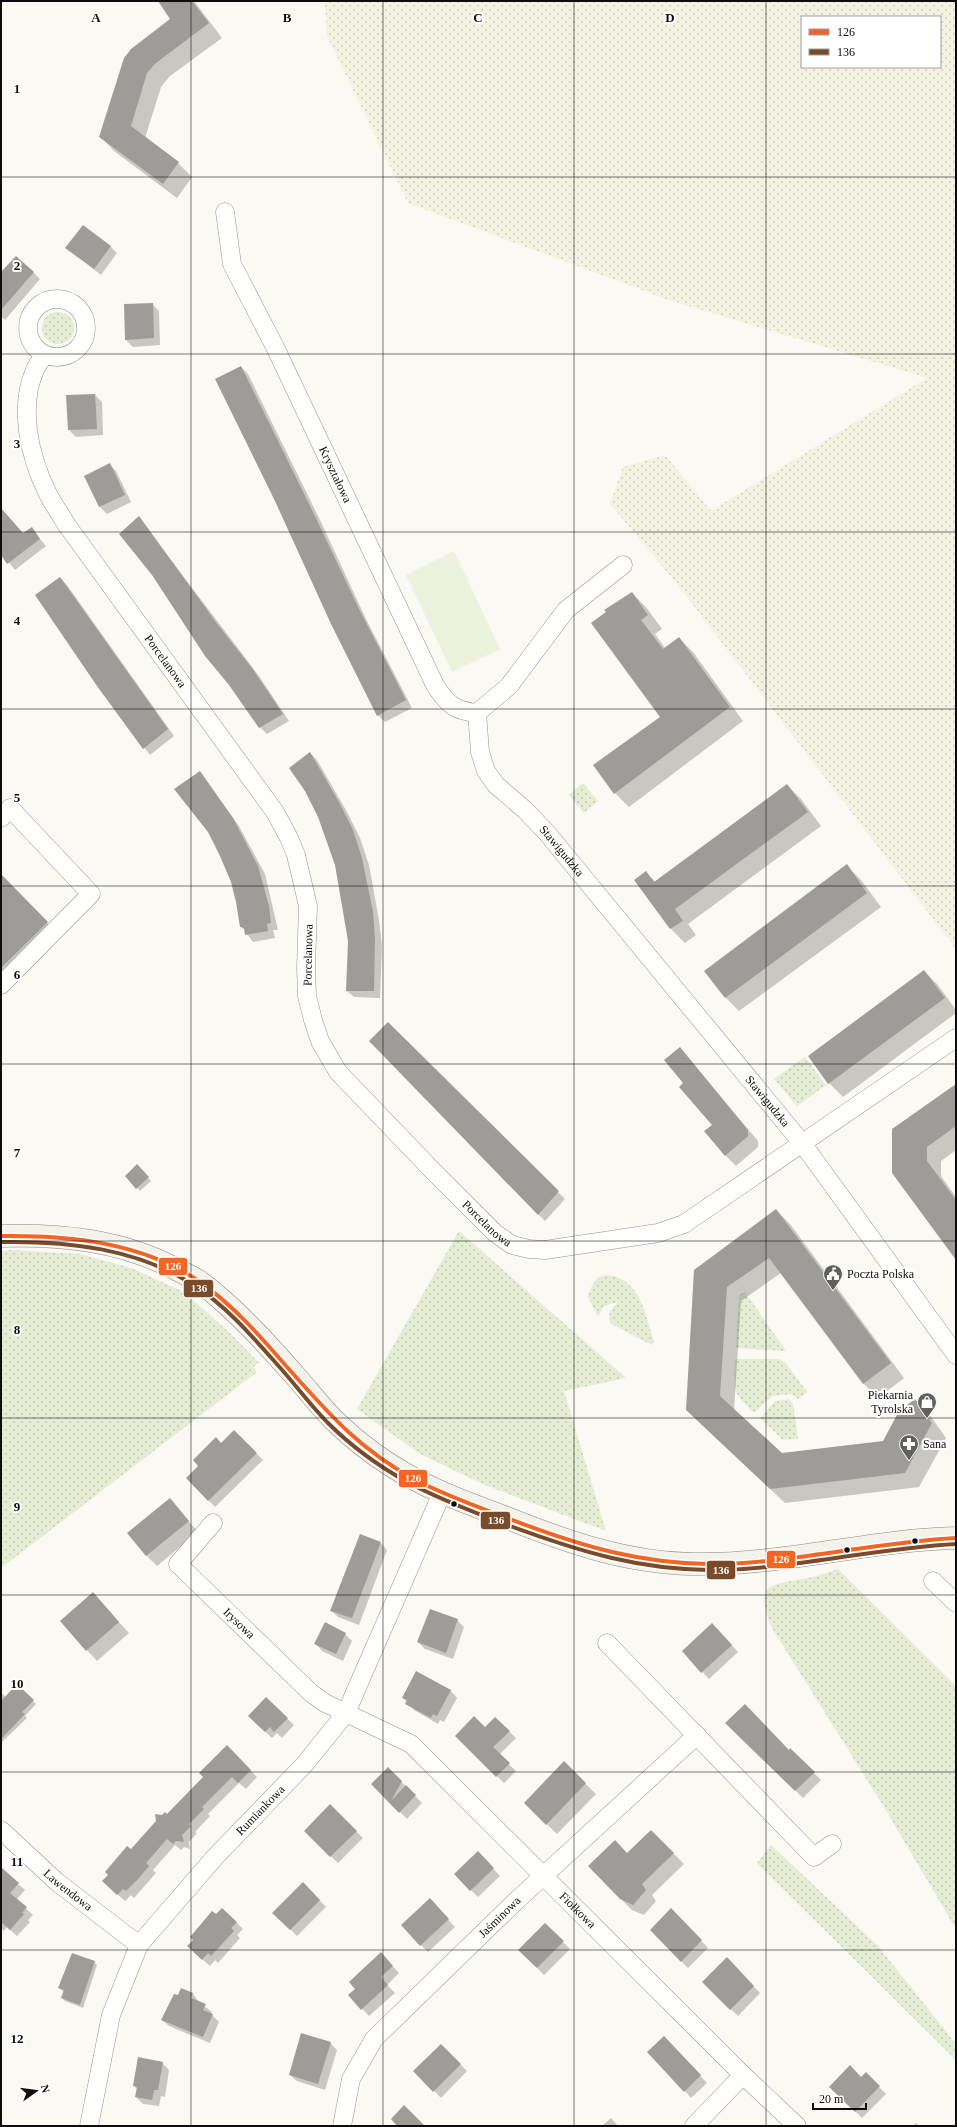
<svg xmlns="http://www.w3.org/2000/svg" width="957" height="2127" font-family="'Times New Roman',serif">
<defs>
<pattern id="farmland-dots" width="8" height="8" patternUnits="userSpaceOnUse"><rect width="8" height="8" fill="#f4f2e1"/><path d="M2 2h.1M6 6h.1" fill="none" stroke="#d0cec0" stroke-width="1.8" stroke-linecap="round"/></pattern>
<pattern id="grass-dots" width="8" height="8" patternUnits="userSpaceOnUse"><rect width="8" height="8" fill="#e5edd5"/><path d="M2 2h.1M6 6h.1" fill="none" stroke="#c3cab6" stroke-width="1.8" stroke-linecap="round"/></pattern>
</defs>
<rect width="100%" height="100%" fill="#faf9f3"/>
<path fill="url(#farmland-dots)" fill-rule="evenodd" d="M325,1H956V949L674,580L610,504L623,467L665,455L711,511L927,378L669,300L408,203L327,36ZM802,17H940V67H802Z"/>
<path fill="url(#grass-dots)" d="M42 328a16 16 0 1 1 32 0a16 16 0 1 1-32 0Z
M583,783L598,801L584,813L569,795Z
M805,1057L826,1085L797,1106L774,1079Z
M459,1231L626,1378L564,1391L606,1531L485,1485L420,1454L357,1409Z
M11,1250L80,1254L131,1268L184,1292L230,1333L259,1363L253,1367L257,1372L1,1568V1251Z
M607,1275C641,1279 644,1313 654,1341L652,1345L611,1324C607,1313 611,1310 618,1302L604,1306L598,1317L588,1297C592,1285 594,1277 607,1275Z
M745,1292L786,1351L736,1348L739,1295Z
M735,1359H778L785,1362L807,1392L798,1399L792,1394L772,1396L754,1413C731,1391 734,1390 735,1359Z
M789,1399L793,1403L798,1439L783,1440L760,1418L775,1401Z
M838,1569L956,1686V1929L884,1807L772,1628C753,1582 770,1585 808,1578C818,1576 829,1572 838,1569Z
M771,1845L878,1946L956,2044V2060L757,1863Z"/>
<path fill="#edf2df" d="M454,551L500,649L452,672L406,575Z"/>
<path fill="#0003" d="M159,1H194L222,38L170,76L161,87L145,138L178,163L192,177L177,198L114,151L100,136L171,19Z
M110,246L117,253L101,275L67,248Z
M33,272L40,279L5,320L1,316V274Z
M152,304L159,311L160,345L133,347L126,340Z
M241,367L248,374L320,520L366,619L412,708L385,722L378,715L217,380Z
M95,395L102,402L103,435L76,437L69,430Z
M110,465L116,471L131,502L107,514L100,507L85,476Z
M139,518L259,676L289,721L267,734L260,727Z
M1,523L23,534L31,528L46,546L15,570L1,553Z
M60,578L67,585L174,736L150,755L97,685Z
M632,593L646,607L662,629L655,634L665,648L679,638L693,652L743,721L629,807L615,793L661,717L607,613Z
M310,753L317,760L347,812L360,838L369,865L379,920L382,946L380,998L354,997L347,991L349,940L336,865Z
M200,773L239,826L265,874L278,930H273L275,938L253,942L241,926L237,901Z
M787,785L801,799L821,826L688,924L696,935L685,943L671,929L635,881L646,873L656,882Z
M847,866L861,880L881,907L739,1011L725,997Z
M1,875L61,937L1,995Z
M924,971L938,985L956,1010V1013L843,1097L829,1083Z
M388,1024L565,1199L545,1221L371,1041Z
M680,1049L758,1141V1147L736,1166L726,1156L713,1125L685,1083Z
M956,1085V1150L941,1161V1176L956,1197V1258L893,1173Z
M137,1166L151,1181L140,1191L126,1176Z
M776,1210L790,1224L904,1378L878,1398L864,1384L781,1273L741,1301L734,1410L781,1454L884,1442L915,1401L929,1414L946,1438L919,1487L785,1503L701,1424L695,1270Z
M234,1431L263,1460L215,1507L187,1478Z
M170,1500L198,1532L157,1566L146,1555Z
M381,1543L387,1550L359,1625L338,1617L331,1610Z
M93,1594L129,1633L97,1661L87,1650Z
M457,1620L464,1627L453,1659L425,1649L418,1642Z
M719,1631L738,1652L709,1679L683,1651Z
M345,1634L352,1641L343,1661L322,1651L316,1644Z
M417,1673L451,1691L457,1698L444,1722L440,1720L438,1724L414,1710L403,1698Z
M1,1693L6,1697L33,1701L36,1704L25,1716L27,1718L1,1743Z
M266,1698L294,1725L282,1738L277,1733L272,1738L249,1716Z
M495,1718L516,1738L499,1755L516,1771L504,1783L456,1736L485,1728Z
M726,1723L789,1751L790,1749L821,1780L803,1798Z
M227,1747L257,1777L246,1789L239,1783L208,1814L210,1816L195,1832L197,1833L189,1842L190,1849L184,1847L181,1850L175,1845L153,1870L156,1873L134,1898L131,1895L125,1901L110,1888L131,1850L205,1777Z
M564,1763L596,1794L557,1834L525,1803Z
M388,1768L422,1803L407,1819L372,1784Z
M330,1806L363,1838L338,1863L305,1831Z
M651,1831L684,1864L652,1895L656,1901L644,1915L632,1910L621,1899L627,1854Z
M484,1859L500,1876L478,1897L455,1874Z
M1,1877L18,1884L25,1890L16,1900L33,1915L28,1920L30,1922L17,1936L7,1927L4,1931L1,1928Z
M303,1883L326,1907L297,1936L274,1913Z
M436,1907L455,1927L428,1952L421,1945Z
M671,1909L708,1948L688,1968L651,1930Z
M236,1922L243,1929L237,1935L240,1938L218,1963L215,1960L210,1966L195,1953Z
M545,1924L570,1949L544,1975L520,1950Z
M727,1959L760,1993L738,2016L703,1982Z
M388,1961L399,1973L387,1985L395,1993L369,2016L350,1995Z
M94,1962L97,1965L83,2008L65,2001L62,1998L64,1992L59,1988Z
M193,1994L199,2002L212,2012L211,2014L219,2022L210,2043L169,2026L162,2020L178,1996Z
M664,2037L707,2083L691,2098L685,2091Z
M330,2043L337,2050L325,2090L297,2081L290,2075Z
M441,2045L467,2071L441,2098L415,2071Z
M162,2063L169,2070L165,2097L161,2096L159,2106L143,2104L136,2097L137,2089L134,2086Z
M866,2074L886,2094L862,2118L830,2087L861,2078Z
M611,2118L618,2126H602Z
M916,2123L919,2126H913Z"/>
<path fill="#9e9c98" d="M158,1H192L209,23L156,63L147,73L131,126L179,162L163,184L99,137L124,58L131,49L170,19Z
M83,225L111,246L94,269L65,248Z
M16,256L34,272L1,310V272Z
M153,303L154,338L125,340L124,304Z
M241,366L313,512L360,611L406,700L377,716L331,624L275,501L215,379Z
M95,394L97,429L68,430L66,395Z
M110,463L125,495L99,507L84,476Z
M1,508L23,533L32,527L40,539L7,564L1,555Z
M139,516L218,625L252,668L283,714L259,728L229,685L205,656L152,575L119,534Z
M60,577L168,729L143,749L97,686L35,595Z
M632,592L648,615L641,620L663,649L679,637L730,707L614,794L593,765L660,717L591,623L606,612L604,610Z
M310,752L340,804L353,830L362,858L373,912L375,938L374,991H346L348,941L335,865L318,817L305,791L289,768Z
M200,771L233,818L258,866L269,906L271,923L267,924L268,931L245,935L244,928L240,927L236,902L231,882L220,856L208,832L174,789Z
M787,784L808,812L675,909L683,921L670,929L634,880L646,871L654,882Z
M847,864L867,893L725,998L704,971Z
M1,874L48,922L1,968Z
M924,970L945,998L828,1084L808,1056Z
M388,1022L559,1191L538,1215L369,1041Z
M680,1047L748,1130V1136L725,1156L704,1131L712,1125L679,1087L683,1083L664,1060Z
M956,1084V1126L927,1147V1161L956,1200V1260L892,1173V1129Z
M137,1164L149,1177L136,1189L125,1176Z
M776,1209L891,1363L863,1384L769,1258L727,1287L720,1396L782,1453L883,1441L899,1411L915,1399L932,1423L905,1473L770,1489L686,1410L694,1270Z
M234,1430L257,1453L208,1501L186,1478L198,1466L193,1460L216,1437L221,1443Z
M170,1498L189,1521L146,1556L127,1533Z
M360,1534L381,1542L352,1618L330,1611Z
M93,1592L119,1622L86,1651L60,1621Z
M430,1609L458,1619L446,1653L417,1642Z
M325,1622L346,1633L336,1654L314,1644Z
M712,1623L732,1645L701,1673L682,1651Z
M416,1671L451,1690L437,1716L433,1714L431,1718L405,1704L407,1700L402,1698Z
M17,1684L34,1700L22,1712L25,1714L1,1739V1701Z
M266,1697L288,1718L274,1732L270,1727L265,1732L248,1716Z
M745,1704L789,1750L790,1748L815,1772L795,1791L725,1723Z
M474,1716L485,1727L495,1717L510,1731L493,1747L510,1763L496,1777L455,1736Z
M227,1745L251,1770L238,1783L232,1777L202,1807L204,1809L189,1824L191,1826L182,1835L184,1842L176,1841L173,1844L167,1839L146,1863L149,1866L138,1879L126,1891L123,1889L117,1895L102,1881L108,1875L105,1872L127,1846L131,1849L156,1821L155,1814L162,1815L165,1812L167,1814L203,1777L199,1773Z
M564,1761L586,1783L546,1825L524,1803Z
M388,1767L402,1781L391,1801L406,1785L416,1795L399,1813L371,1784Z
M330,1804L357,1831L330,1857L304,1831Z
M651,1830L674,1853L642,1884L646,1890L633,1905L620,1899L588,1866L615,1840L627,1853Z
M478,1851L494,1868L470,1891L454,1874Z
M1,1867L19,1883L10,1893L27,1907L22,1913L24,1914L10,1930L1,1922Z
M303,1882L320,1900L290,1930L272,1913Z
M430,1898L449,1919L420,1946L401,1925Z
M222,1908L237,1922L231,1928L234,1931L211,1956L208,1953L202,1960L187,1946L193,1940L190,1937L212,1911L216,1914Z
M671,1908L702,1940L681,1962L650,1930Z
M545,1923L564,1941L537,1968L518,1950Z
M381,1952L393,1966L381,1977L388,1985L361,2010L348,1995L355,1989L349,1982Z
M72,1953L95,1961L80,2005L61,1998L64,1990L58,1988Z
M727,1957L754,1986L730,2010L702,1982Z
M181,1988L193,1993L191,1998L206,2004L203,2010L213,2014L203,2037L161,2020L174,1994L178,1995Z
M301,2033L331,2042L318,2084L289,2075Z
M664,2036L701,2075L684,2092L647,2052Z
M441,2044L461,2064L433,2092L413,2071Z
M138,2057L163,2062L158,2090H154L152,2100L135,2097L137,2087L133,2086Z
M850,2065L861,2077L866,2072L880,2086L855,2112L829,2087Z
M404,2105L425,2126H397L391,2119Z"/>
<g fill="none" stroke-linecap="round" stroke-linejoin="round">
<defs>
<g id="street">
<path id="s1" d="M225,212L232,264L276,349L435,685C447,704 455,711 477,713"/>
<circle cx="57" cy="328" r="29"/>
<path id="s2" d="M45,355C42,359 37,364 35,370C18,408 30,457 47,492C52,503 60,513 66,524L275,812L289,838L296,855L308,906L306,968L307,996L313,1020L320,1041L338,1072L432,1170L495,1233L512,1245L529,1249L545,1250L658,1233L684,1224L956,1038"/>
<path id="s3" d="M623,565L566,610L509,686L477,713L480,752L486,771L496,785L525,810L547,833L802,1143L956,1355"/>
<path d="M1,818L10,808L91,894L1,985"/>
<path id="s4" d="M213,1523L178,1564L311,1693L325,1703L411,1744L743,2075L797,2126"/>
<path d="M933,1581L956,1603"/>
<path d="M607,1643L814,1857L832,1844"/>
<path id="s5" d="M1,1830L57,1882L139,1945"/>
<path id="s6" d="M89,2126L111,2015L139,1945L215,1857L304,1765L346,1713L442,1493"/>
<path id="s7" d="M342,2126L351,2079L374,2039L517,1900L697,1735"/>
<path d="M694,2126L743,2075"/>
</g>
<path id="secondary" d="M1,1236C60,1234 118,1240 172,1267C181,1272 191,1276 200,1282C236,1309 268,1345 298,1379C311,1394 323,1410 337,1423C367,1452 404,1476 443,1493C464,1502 486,1510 507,1518C567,1542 627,1563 692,1564C781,1566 868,1540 956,1538"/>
</defs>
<use href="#street" stroke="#949391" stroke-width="19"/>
<use href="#secondary" stroke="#8a8a87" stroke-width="23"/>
<use href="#street" stroke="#fefefd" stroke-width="18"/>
<use href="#secondary" stroke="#f4f2ea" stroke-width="22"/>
<defs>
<path id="bus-1" d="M1,1236C68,1235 143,1242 200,1282C233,1305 261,1337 287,1367C329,1414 358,1448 414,1479C444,1495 476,1506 507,1518C580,1546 645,1566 724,1564C802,1561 878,1542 956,1538"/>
<path id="bus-2" d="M1,1242C67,1241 138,1248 195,1286C229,1308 256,1341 283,1371C298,1388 312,1407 328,1423C352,1447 380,1467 409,1483C439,1499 471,1511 502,1523C577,1551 643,1572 724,1570C802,1567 878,1548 956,1544"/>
</defs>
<use href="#bus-1" stroke="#fff" stroke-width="7"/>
<use href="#bus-2" stroke="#fff" stroke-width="7"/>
<use href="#bus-1" stroke="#f26522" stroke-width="4"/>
<use href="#bus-2" stroke="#7a4b2a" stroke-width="4"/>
</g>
<path fill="none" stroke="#0d0d0d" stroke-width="1" stroke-opacity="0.55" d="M191,1V2126M383,1V2126M574,1V2126M766,1V2126M1,177H956M1,354H956M1,532H956M1,709H956M1,886H956M1,1064H956M1,1241H956M1,1418H956M1,1595H956M1,1772H956M1,1950H956"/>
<defs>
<symbol id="civic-pin" viewBox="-11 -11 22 30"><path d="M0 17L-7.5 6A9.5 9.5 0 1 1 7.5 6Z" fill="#60605e" stroke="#fff"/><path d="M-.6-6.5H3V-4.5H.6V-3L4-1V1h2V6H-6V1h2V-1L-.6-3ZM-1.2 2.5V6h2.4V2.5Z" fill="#fff"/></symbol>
<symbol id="shop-pin" viewBox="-11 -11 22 30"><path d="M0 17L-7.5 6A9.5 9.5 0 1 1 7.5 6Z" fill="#60605e" stroke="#fff"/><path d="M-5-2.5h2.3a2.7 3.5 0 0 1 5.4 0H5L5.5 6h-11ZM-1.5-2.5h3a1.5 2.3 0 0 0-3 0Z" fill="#fff"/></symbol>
<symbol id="pharmacy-pin" viewBox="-11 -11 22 30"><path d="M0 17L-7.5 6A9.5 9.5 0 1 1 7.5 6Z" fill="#60605e" stroke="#fff"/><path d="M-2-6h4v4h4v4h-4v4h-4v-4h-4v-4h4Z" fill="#fff"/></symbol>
</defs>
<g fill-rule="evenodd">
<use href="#civic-pin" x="822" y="1263" width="22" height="30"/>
<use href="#shop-pin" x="916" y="1391" width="22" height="30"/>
<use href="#pharmacy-pin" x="898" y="1433" width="22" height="30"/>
</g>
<g fill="#0d0d0d" stroke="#fff" stroke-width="1.5">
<circle cx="454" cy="1504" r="3.5"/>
<circle cx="915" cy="1541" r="3.5"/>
<circle cx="847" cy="1550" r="3.5"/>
</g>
<g text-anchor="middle" stroke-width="4" stroke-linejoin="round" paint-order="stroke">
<g font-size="12" fill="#0d0d0d" stroke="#fff">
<text dy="4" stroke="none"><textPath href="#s1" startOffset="287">Kryształowa</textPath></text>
<text dy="4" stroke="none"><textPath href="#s2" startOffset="351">Porcelanowa</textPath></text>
<text dy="4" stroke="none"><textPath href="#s3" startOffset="379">Stawigudzka</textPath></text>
<text transform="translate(308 955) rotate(-89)" y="4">Porcelanowa</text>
<text dy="4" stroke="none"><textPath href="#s3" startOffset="703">Stawigudzka</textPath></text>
<text dy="4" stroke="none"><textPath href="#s2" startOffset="1023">Porcelanowa</textPath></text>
<text dy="4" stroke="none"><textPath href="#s4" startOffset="139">Irysowa</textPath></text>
<text dy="4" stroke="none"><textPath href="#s6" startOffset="370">Rumiankowa</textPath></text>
<text dy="4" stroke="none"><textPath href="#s5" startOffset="90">Lawendowa</textPath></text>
<text dy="4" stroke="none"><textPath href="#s4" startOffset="587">Fiołkowa</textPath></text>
<text dy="4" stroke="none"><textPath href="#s7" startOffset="269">Jaśminowa</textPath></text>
</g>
<g font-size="12" fill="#0d0d0d" stroke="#fff" text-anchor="start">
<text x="847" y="1278">Poczta Polska</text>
<text x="913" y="1399" text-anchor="end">Piekarnia<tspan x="913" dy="14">Tyrolska</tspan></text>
<text x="923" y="1448">Sana</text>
</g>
</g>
<g font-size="13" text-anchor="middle" font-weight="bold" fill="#0d0d0d" stroke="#fff" stroke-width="4" stroke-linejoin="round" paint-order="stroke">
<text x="96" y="22">A</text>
<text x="287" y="22">B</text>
<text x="478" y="22">C</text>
<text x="670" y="22">D</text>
<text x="17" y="93">1</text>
<text x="17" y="270">2</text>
<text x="17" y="448">3</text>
<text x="17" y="625">4</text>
<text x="17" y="802">5</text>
<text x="17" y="979">6</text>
<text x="17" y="1157">7</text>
<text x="17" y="1334">8</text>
<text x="17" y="1511">9</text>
<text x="17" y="1688">10</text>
<text x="17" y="1866">11</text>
<text x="17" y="2043">12</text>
</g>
<g stroke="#fff" stroke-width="1.5">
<rect x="158" y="1257" width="30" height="19" rx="4" fill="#f26522"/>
<rect x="183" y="1279" width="31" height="19" rx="4" fill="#7a4b2a"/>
<rect x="398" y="1469" width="30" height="19" rx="4" fill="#f26522"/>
<rect x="480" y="1511" width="31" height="19" rx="4" fill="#7a4b2a"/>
<rect x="766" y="1550" width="30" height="19" rx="4" fill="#f26522"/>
<rect x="706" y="1560" width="30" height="20" rx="4" fill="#7a4b2a"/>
</g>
<g font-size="11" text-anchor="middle" font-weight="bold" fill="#fff">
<text x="173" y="1270">126</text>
<text x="199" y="1292">136</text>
<text x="413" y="1482">126</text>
<text x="496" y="1524">136</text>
<text x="781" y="1563">126</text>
<text x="721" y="1574">136</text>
</g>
<rect width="957" height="2127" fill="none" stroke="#0d0d0d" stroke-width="4"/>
<rect x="801" y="16" width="140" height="52" fill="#ffffff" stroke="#9e9e9e"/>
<rect x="809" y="29" width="20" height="6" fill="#f26522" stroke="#9e9e9e"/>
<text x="837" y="36" font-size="12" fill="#0d0d0d">126</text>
<rect x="809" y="49" width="20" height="6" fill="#7a4b2a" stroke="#9e9e9e"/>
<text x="837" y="56" font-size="12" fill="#0d0d0d">136</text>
<g transform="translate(36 2091) rotate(76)" stroke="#ffffff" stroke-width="3" paint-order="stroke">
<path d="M0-3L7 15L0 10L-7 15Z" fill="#0d0d0d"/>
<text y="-6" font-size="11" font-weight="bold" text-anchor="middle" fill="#0d0d0d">N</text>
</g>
<path d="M813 2103v6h53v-6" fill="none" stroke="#0d0d0d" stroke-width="2"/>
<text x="819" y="2103" font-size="12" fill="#0d0d0d" stroke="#ffffff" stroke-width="3" paint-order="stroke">20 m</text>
</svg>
